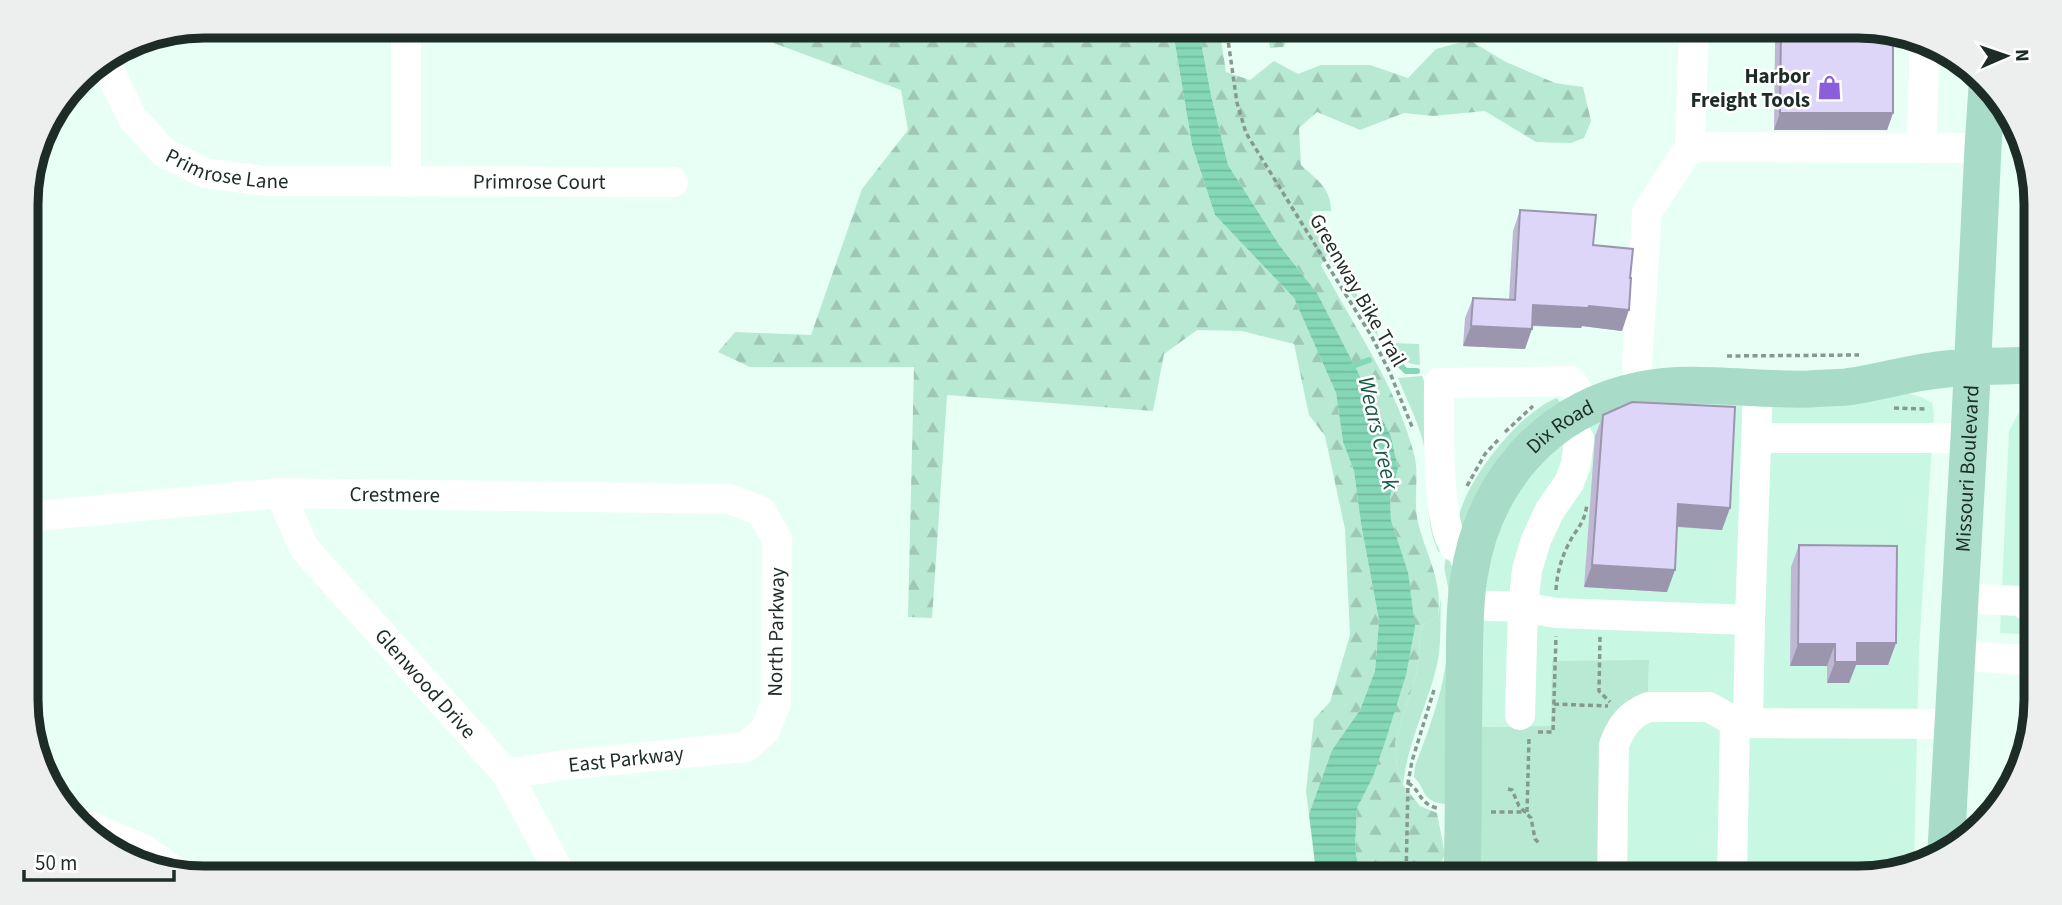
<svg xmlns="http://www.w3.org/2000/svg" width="2062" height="905" font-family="'Source Sans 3',sans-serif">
<defs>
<pattern id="forest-firs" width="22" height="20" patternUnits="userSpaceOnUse" patternTransform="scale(1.75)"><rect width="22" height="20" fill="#b8e9d3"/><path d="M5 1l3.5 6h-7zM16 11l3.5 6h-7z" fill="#9ec8b5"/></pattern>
<pattern id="water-rules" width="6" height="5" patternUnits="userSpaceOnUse" patternTransform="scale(1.75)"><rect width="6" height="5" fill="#85d8b7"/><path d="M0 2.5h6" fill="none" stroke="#72ba9d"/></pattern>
</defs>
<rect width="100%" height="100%" fill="#e7fff4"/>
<path fill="#c8f8e3" d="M1903,392L1921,397L1932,403L1934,412L1919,650L1914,862L1869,878H1604L1607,750L1648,693L1649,661L1552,726L1477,727L1482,582L1514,489L1568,436L1632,405Z
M2035,399L2036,635L2000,633L2009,431L2018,414L2029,402Z"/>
<path fill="#b8e9d3" d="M1331,248L1377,330L1378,337L1327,256Z
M1392,343L1419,344L1420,365C1402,364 1400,357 1392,343Z
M1422,376L1426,387L1442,543L1439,553C1423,520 1431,491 1426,456C1422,429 1408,403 1398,378Z
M1557,398L1561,404L1464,530L1457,527C1460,486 1519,412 1557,398Z
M1447,555L1454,571L1450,799L1444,804C1421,801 1427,790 1414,777L1415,766C1430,727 1445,687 1448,646C1450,627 1451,606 1448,587C1446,572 1442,570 1447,555Z
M1441,598C1440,621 1442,646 1436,669C1426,708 1407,745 1403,785L1397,767L1395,742L1416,675L1419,657L1420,635L1423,625L1438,616Z
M1649,660L1648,693L1621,716L1604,878H1475L1477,727L1551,726L1552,661Z"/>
<path fill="url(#forest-firs)" d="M727,26H1172L1192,145L1215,215L1294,298L1336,393L1343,442L1354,471L1361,524L1379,620L1375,671L1360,710L1332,750L1309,814L1306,791L1314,719L1330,702L1350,635L1345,529L1325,436L1309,415L1294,344L1242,331L1197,330L1164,354L1153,411L947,395L932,618L908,617L914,367H750L718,352L735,332L811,335L862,189L908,130L901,90Z
M1198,26H1219L1226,72L1250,80L1274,61L1298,74L1321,65H1370L1408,78L1436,49L1469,40L1506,62L1555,83L1583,87L1591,121L1584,138L1571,143L1536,142L1485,111L1433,116L1404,113L1360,130L1317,112L1299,128L1301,165C1317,180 1331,188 1331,211H1311L1331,248L1321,265C1355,329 1398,388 1415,458C1419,479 1413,502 1418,522C1426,556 1443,580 1438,616L1423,625L1420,635L1419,657L1416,675L1395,742L1397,767L1403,785L1420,806L1437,813L1445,855L1436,872L1425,878H1361L1355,849L1357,808L1373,777L1408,572L1391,520L1390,497L1398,469L1391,436L1317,293L1280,246L1228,165L1211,95Z
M1266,26H1290L1289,37L1283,47L1270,48Z"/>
<path fill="url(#water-rules)" d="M1172,26H1198L1211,95L1228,165L1280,246L1317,293L1391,436L1398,469L1390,497L1391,520L1408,572L1415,627L1406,675L1386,739L1373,777L1357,808L1355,849L1361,878L1314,879L1315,864L1309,814L1332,750L1360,710L1375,671L1379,620L1361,524L1354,471L1343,442L1336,393L1294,298L1215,215L1192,145Z"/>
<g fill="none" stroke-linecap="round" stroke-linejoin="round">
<path stroke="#85d8b7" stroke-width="6" d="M1389,357L1394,359L1406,371H1417
M1347,368L1369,360"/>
<path stroke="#869991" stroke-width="3.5" stroke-dasharray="5 3.5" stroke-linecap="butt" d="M1226,26L1237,103L1246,133L1372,337L1390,373L1413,429
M1727,356L1859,355
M1894,408L1925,409
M1505,432L1533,406
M1467,486L1485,454L1498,440
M1556,590C1557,574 1561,559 1568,545C1577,527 1585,524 1587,503
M1600,637L1599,691L1610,702
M1554,704L1608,706
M1538,732H1553L1556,636
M1408,783C1421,790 1418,803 1437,808
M1508,789L1512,790L1519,806L1531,818L1535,839L1540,844
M1491,812H1526
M1527,812L1529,738
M1406,878L1408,783L1412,761L1434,690"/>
<g stroke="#fff" stroke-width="30">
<path d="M406,26V182"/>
<path id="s1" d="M104,60L133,119L165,153L205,173L265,181L673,182"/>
<path d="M1690,147L1983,148"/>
<path d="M1921,148L1925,40"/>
<path d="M1640,390L1637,365L1647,212L1690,147L1694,26"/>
<path d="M1757,438H1969"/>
<path id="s2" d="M280,493L304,548L507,774L563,879"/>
<path id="s3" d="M27,517L280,493L729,499L761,511L777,539L776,703L765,730L746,747L564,765L507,774"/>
<path d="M1473,553C1469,551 1461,551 1457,548C1436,535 1439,411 1439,383L1571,381L1589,409"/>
<path d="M1960,598L2020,601L2035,611"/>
<path d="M1467,605L1523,607L1556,613L1750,620L1758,387"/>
<path d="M1957,655L2036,661"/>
<path d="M1520,715L1523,607L1527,570L1536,540L1550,510L1569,483L1576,464L1579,439L1567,420"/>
<path d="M1748,723L1750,620"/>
<path d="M82,823L143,849L178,874"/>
<path d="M1947,832L1973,833"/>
<path d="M1612,878L1614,745C1621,726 1629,715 1648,707H1709L1735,722L1748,723L1952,724"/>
<path d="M1732,878L1735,722"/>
</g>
<g stroke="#a8dcc8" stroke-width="37">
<path id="s4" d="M1946,850L1969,438L1983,148L1987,87"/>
<path id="s5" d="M1462,878C1464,817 1463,755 1464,693C1465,656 1463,613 1469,577C1483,483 1545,410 1640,390C1693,379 1755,391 1809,389C1821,388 1834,388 1846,387C1872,384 1898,376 1924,372C1961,366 1998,366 2035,365"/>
</g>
</g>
<path fill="#bfb8d5" d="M1780,26H1858L1893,113L1887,130H1774L1775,40Z
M1520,210L1593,245L1622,331L1582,326L1581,328L1532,326L1525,349L1463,346L1465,318L1473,298L1509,299L1513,231Z
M1603,415L1722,530L1677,527L1667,592L1584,587L1595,436Z
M1799,545L1896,643L1888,665H1856L1849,683H1827V666H1790L1791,567Z
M2031,663L2022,769L2017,775L2025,680Z"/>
<path fill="#9b96ae" d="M1780,113H1893L1887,130H1774Z
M1533,305L1589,306L1629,310L1622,331L1582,326L1581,328L1526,325Z
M1471,326L1532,329L1525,349L1463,346Z
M1678,504L1730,508L1722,530L1670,526Z
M1592,565L1675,570L1667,592L1584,587Z
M1857,643H1896L1888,665H1856L1849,683H1827L1835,662Z
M1798,644H1835L1827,666H1790Z"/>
<path fill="#ded6f8" stroke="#9b96ae" stroke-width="2" d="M1781,26H1858L1893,33V113H1780Z
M1520,210L1596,215L1593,245L1633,249L1630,278H1631L1629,310L1589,306L1588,308L1533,305L1532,329L1471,326L1473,298L1515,300Z
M1632,402L1735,407L1730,508L1678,504L1675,570L1592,565L1603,415Z
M1799,545L1897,546L1896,643H1857V662H1835V644H1798Z
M2031,663H2036V701L2023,765Z"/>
<defs>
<symbol id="shop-bare" viewBox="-9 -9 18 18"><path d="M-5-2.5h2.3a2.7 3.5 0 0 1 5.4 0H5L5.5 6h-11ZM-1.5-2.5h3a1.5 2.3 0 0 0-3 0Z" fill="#8a5fd9" stroke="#fff" stroke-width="2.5" paint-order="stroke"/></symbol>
</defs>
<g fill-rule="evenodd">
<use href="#shop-bare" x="1812" y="70" width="35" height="35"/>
</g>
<g text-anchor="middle" stroke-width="5" stroke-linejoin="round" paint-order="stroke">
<g font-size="21" font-weight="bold" fill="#1d2c26" stroke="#fff" text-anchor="end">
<text x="1810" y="83">Harbor<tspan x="1810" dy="24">Freight Tools</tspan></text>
</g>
<g font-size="21" fill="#1d2c26" stroke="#fff">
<text dy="7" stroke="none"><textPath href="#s1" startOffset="178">Primrose Lane</textPath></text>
<text dy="7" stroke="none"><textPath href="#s1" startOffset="492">Primrose Court</textPath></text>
<text transform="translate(1358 290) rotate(60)" y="7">Greenway Bike Trail</text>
<text dy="7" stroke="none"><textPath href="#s5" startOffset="483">Dix Road</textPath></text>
<text dy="7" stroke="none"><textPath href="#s4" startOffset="382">Missouri Boulevard</textPath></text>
<text dy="7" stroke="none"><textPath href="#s3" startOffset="369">Crestmere</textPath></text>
<text transform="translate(776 632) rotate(-89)" y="7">North Parkway</text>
<text dy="7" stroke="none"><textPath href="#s2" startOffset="242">Glenwood Drive</textPath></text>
<text transform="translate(626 759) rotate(-6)" y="7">East Parkway</text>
</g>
<g font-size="23" font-style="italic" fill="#185a44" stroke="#fff">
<text transform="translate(1379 433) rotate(77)" y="8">Wears Creek</text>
</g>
</g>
<path d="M0 0H2062V905H0ZM204 38H1858A166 166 0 0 1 2024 204V700A166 166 0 0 1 1858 866H204A166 166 0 0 1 38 700V204A166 166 0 0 1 204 38Z" fill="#edeeee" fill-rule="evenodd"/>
<path fill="none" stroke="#1d2c26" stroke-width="9" d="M204 38H1858A166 166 0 0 1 2024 204V700A166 166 0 0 1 1858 866H204A166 166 0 0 1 38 700V204A166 166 0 0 1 204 38Z"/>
<g transform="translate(2006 56) rotate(88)" stroke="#ffffff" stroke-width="5" paint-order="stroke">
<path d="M0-5L12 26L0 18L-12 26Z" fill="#1d2c26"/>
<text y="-10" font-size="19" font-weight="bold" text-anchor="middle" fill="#1d2c26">N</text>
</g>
<path d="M24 870v10h150v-10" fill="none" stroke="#1d2c26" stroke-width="3.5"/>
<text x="35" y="870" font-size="21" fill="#1d2c26" stroke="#ffffff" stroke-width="5" paint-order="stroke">50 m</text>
</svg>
